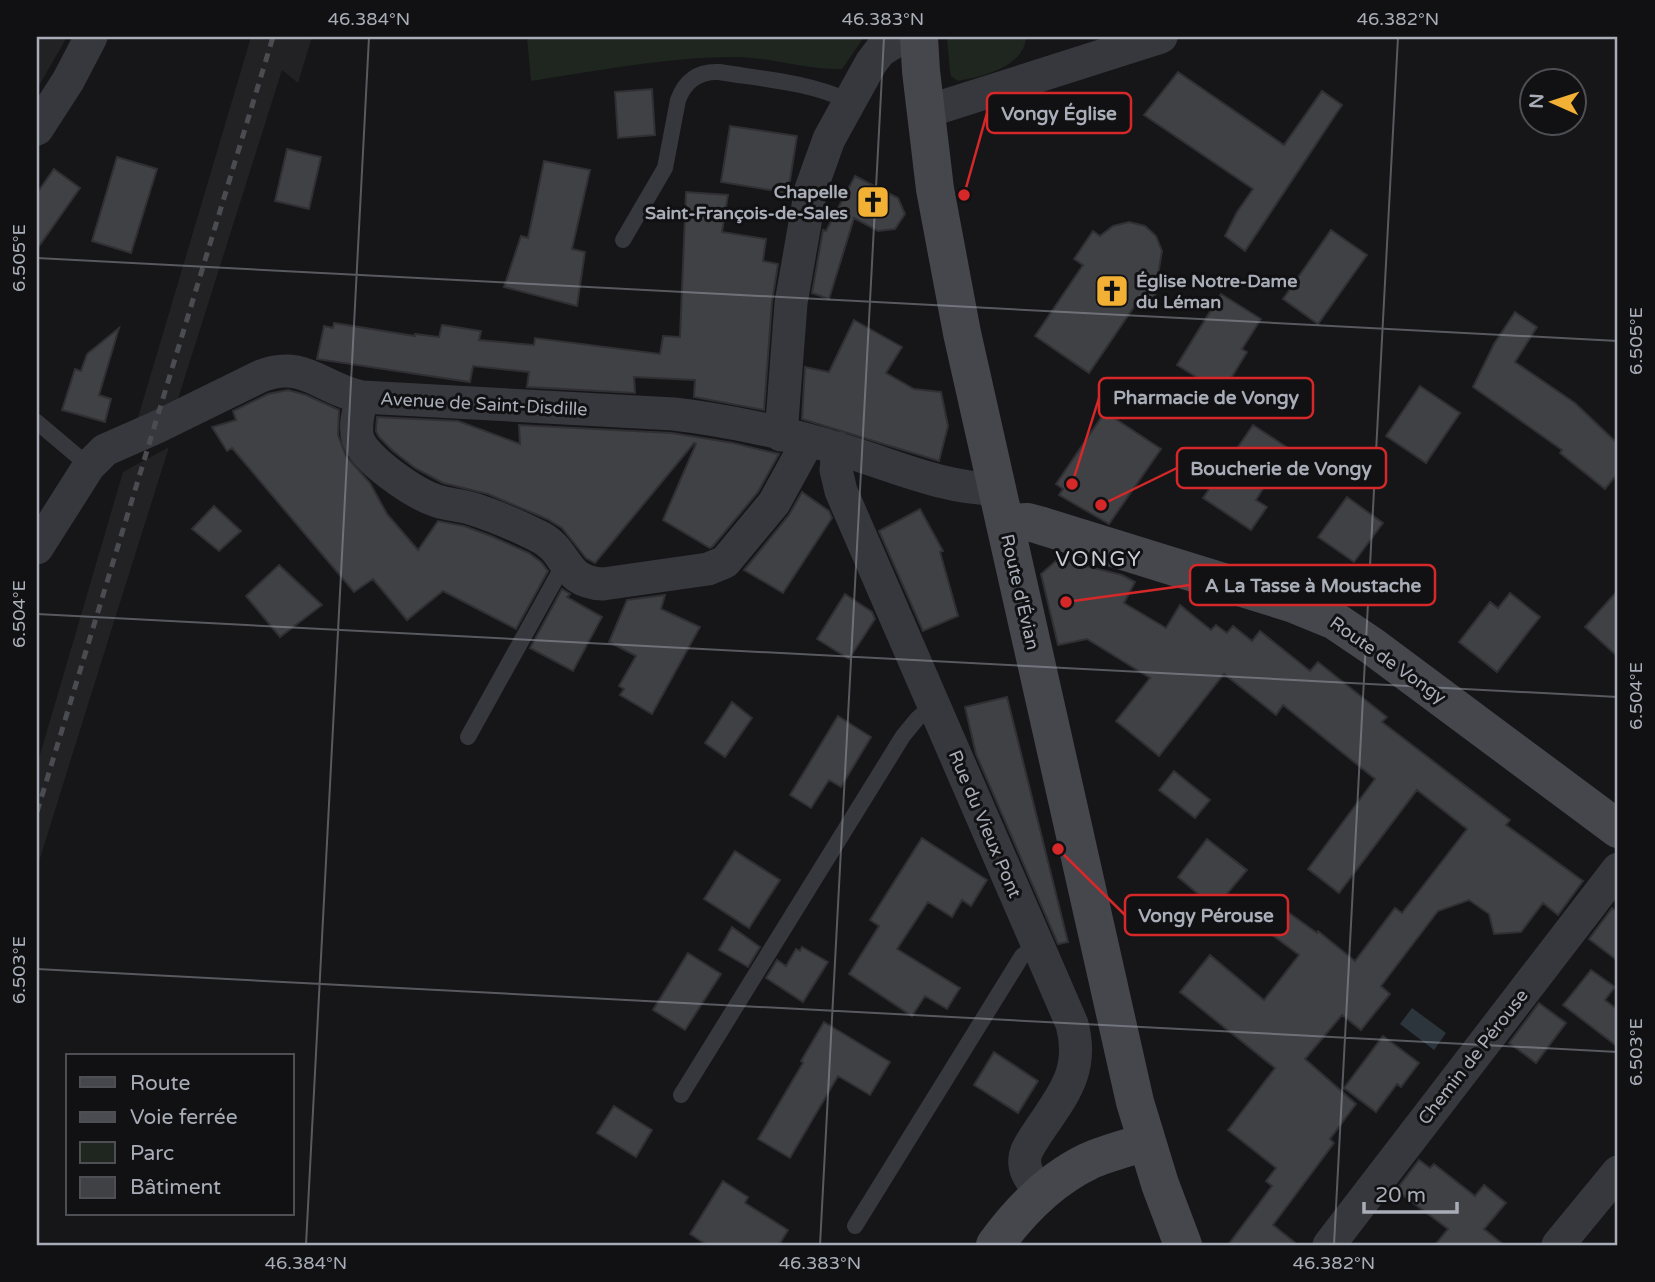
<svg xmlns="http://www.w3.org/2000/svg" width="1655" height="1282" font-family="'Varela Round',sans-serif">
<rect width="100%" height="100%" fill="#161618"/>
<path fill="#222225" d="M37,37H67L37,89Z
M251,37H312L298,83L282,70L178,399L137,421Z
M169,447L90,698L37,868V765L123,472Z"/>
<path fill="#1e261f" d="M527,37H864L842,69C805,70 771,57 735,57C667,57 597,71 531,81Z
M947,37H1026C1025,66 983,77 958,81L951,76L950,72Z"/>
<path fill="#2c353c" d="M1412,1008L1446,1033L1434,1050L1400,1024Z"/>
<path fill="#404145" stroke="#303034" stroke-width="2" d="M1178,72L1284,145L1322,91L1342,105L1245,251L1225,236L1237,212L1253,189L1144,115Z
M652,89L655,135L618,138L615,92Z
M730,126L797,136L788,193L721,182Z
M287,149L321,157L309,209L275,201Z
M117,157L157,169L131,253L92,241Z
M544,161L590,170L572,249L585,252L577,306L504,287L521,236L528,238Z
M54,169L80,188L37,249V193Z
M855,176L898,198L905,214L895,229L878,231L854,218L829,299L812,293L823,230L826,231Z
M686,192L728,195L722,232L766,239L763,261L778,264L772,302L764,410L694,397L695,380L634,377L635,393L527,387L529,372L473,366L470,382L317,359L324,326L333,328L334,323L415,336V334L439,337L442,325L481,331L479,340L534,345L535,338L660,354L663,336L680,337Z
M1129,222L1145,226L1156,236L1162,251L1158,275L1165,280L1146,308L1138,301L1089,373L1035,336L1083,265L1074,259L1093,231L1100,236L1113,226Z
M1331,230L1367,255L1318,324L1283,299Z
M1221,294L1261,319L1242,349L1247,352L1222,393L1177,365Z
M1515,312L1537,327L1515,362L1575,403L1618,444V473L1605,489L1560,453L1562,450L1473,387L1494,344Z
M854,320L902,347L886,373L914,389L941,392L948,426L939,461L802,419L805,367L829,372Z
M119,328L99,395L111,399L105,422L62,410L75,369L81,371L87,354Z
M1420,386L1460,413L1426,463L1386,436Z
M288,390L306,395L339,410L338,435L346,456L370,483L387,514L418,550L438,521L464,526L491,536L529,553L541,562L548,571L516,629L443,591L407,620L373,579L354,592L232,448L227,451L212,427L236,420L233,411L268,394Z
M1105,412L1161,449L1109,524L1059,495L1063,489L1056,484Z
M377,417L458,421L520,444L519,425L672,433L733,443L779,454L758,492L713,546L710,548L663,520L696,444L694,443L595,563L586,558L562,528L547,519L488,494L443,483L415,468L393,451L379,437L376,431Z
M1253,425L1288,448L1256,500L1267,507L1251,530L1203,498Z
M802,492L829,511L832,518L783,593L744,570L789,515Z
M1347,497L1383,523L1354,562L1318,537Z
M214,506L241,531L219,551L192,529Z
M920,509L943,551L940,552L958,616L923,631L879,531Z
M1058,559L1122,575L1135,582L1124,603L1166,628L1180,605L1211,630L1216,625L1227,633L1233,626L1252,641L1260,631L1310,671L1318,662L1387,717L1382,722L1510,820L1506,825L1583,881L1558,915L1543,903L1521,932L1494,934L1489,914L1469,900L1438,911L1381,986L1390,994L1361,1030L1342,1015L1305,1059L1356,1104L1330,1139L1334,1143L1273,1225L1298,1245H1228L1272,1186L1266,1181L1276,1168L1228,1130L1275,1068L1180,992L1210,955L1264,1000L1299,955L1267,931L1285,910L1317,933L1318,931L1355,961L1395,908L1402,913L1467,829L1417,790L1339,893L1308,869L1375,779L1283,705L1276,715L1224,674L1159,756L1116,721L1150,678L1087,639L1058,645L1041,574Z
M279,565L322,605L280,637L246,596Z
M562,589L570,594L567,597L602,617L573,671L530,648Z
M1618,590V657L1585,627Z
M1510,593L1540,617L1497,672L1459,642L1490,602L1498,608Z
M845,594L872,612L875,619L849,659L817,639Z
M665,595L661,609L700,627L652,714L620,695L624,689L619,686L636,656L609,642L627,600Z
M1007,697L1068,942L1058,944L976,754L965,707Z
M732,702L752,718L725,757L705,743Z
M838,716L871,737L841,787L829,780L811,808L790,795Z
M1174,771L1210,800L1195,818L1159,790Z
M922,838L987,880L971,906L962,900L952,917L928,902L897,949L960,988L947,1009L925,996L912,1016L849,974L879,926L870,920Z
M1207,839L1247,870L1215,908L1178,877Z
M735,851L780,880L749,928L704,899Z
M1612,908L1618,912V961L1589,939Z
M732,927L760,947L748,967L719,950Z
M802,947L828,962L803,1002L766,978L777,960L786,966L796,949L800,951Z
M688,953L721,974L685,1030L653,1010Z
M1591,970L1615,987L1605,1000L1618,1010V1047L1563,1005Z
M1539,1003L1566,1023L1536,1063L1509,1043Z
M824,1022L890,1062L870,1095L838,1076L790,1158L758,1139L803,1063L801,1061Z
M1383,1036L1419,1063L1401,1087L1397,1084L1376,1112L1344,1088Z
M994,1052L1038,1081L1018,1113L974,1085Z
M614,1106L652,1130L636,1157L597,1133Z
M1419,1160L1430,1168L1434,1164L1475,1196L1484,1185L1506,1203L1484,1229L1504,1245H1435L1448,1229L1396,1190Z
M723,1181L748,1197L745,1203L788,1230L779,1245H707L690,1234Z"/>
<g fill="none" stroke-linecap="round" stroke-linejoin="round">
<path stroke="#37383d" stroke-width="16" d="M623,240L665,168L678,100C685,81 698,71 719,72C762,79 809,82 849,101
M37,422L89,466
M468,737L564,564
M681,1095L903,736L917,719L933,705
M855,1226L1022,956L1037,944"/>
<path stroke="#37383d" stroke-width="33" d="M925,112L1161,37
M37,129L68,81L91,37
M362,397C359,410 354,425 358,439C365,460 415,494 437,501C449,505 461,505 473,509C495,516 518,526 538,536C570,551 561,582 603,584L708,569L725,562L774,503L808,441
M781,435L791,303L811,189L829,139L871,63L880,51L902,37
M838,448L836,470L841,491L1072,1024C1085,1073 1061,1097 1036,1135C1030,1145 1023,1153 1025,1165C1026,1176 1036,1185 1042,1193
M37,548L89,466L105,450L155,428L261,376C304,359 323,390 362,397L674,414C726,420 792,434 842,450C892,465 944,489 997,489
M1329,1245L1618,869
M1558,1245L1618,1172"/>
<path stroke="#45474d" stroke-width="38" d="M919,37L921,71L935,189L962,333L1135,1102L1160,1184L1183,1245
M1005,523L1028,522L1039,525L1291,603L1335,621L1372,646L1618,829
M995,1245C1019,1212 1051,1179 1089,1161C1107,1153 1127,1148 1146,1142"/>
<path stroke="#4a4c52" stroke-width="5" stroke-dasharray="9 7" stroke-linecap="butt" d="M37,812L273,37"/>
</g>
<path fill="none" stroke="#a8adb8" stroke-width="2" stroke-opacity="0.45" d="M37,258L1618,341M37,614L1618,697M37,969L1618,1052M306,1245L369,37M820,1245L884,37M1334,1245L1398,37"/>
<defs>
<symbol id="church-square" viewBox="-11 -11 22 22"><rect x="-9" y="-9" width="18" height="18" rx="4" fill="#f2b134" stroke="#111113"/><path d="M-1.2-6h2.4v3.5h3.3v2.4h-3.3V6h-2.4V-.1h-3.3v-2.4h3.3Z" fill="#111"/></symbol>
</defs>
<g fill-rule="evenodd">
<use href="#church-square" x="854" y="183" width="38" height="38"/>
<use href="#church-square" x="1093" y="272" width="38" height="38"/>
</g>
<g text-anchor="middle" stroke-width="6" stroke-linejoin="round" paint-order="stroke">
<g font-size="18" font-weight="bold" fill="#a8adb8" stroke="#111113" text-anchor="end">
<text x="848" y="198">Chapelle<tspan x="848" dy="21">Saint-François-de-Sales</tspan></text>
<text x="1136" y="287" text-anchor="start">Église Notre-Dame<tspan x="1136" dy="21">du Léman</tspan></text>
</g>
<g font-size="18" fill="#a8adb8" stroke="#111113">
<text transform="translate(484 404) rotate(3)" y="6">Avenue de Saint-Disdille</text>
<text transform="translate(1020 592) rotate(77)" y="6">Route d'Évian</text>
<text transform="translate(1388 660) rotate(35)" y="6">Route de Vongy</text>
<text transform="translate(985 824) rotate(67)" y="6">Rue du Vieux Pont</text>
<text transform="translate(1473 1057) rotate(-52)" y="6">Chemin de Pérouse</text>
</g>
<g font-size="21" letter-spacing="2" fill="#c9ccd4" stroke="#111113">
<text x="1099" y="566">VONGY</text>
</g>
</g>
<path fill="none" stroke="#d62828" stroke-width="2.5" d="M964 195L987 113M1072 484L1099 398M1101 505L1177 468M1066 602L1190 585M1058 849L1125 915"/>
<g fill="#d62828" stroke="#111113" stroke-width="2.5">
<circle cx="964" cy="195" r="7"/>
<circle cx="1072" cy="484" r="7"/>
<circle cx="1101" cy="505" r="7"/>
<circle cx="1066" cy="602" r="7"/>
<circle cx="1058" cy="849" r="7"/>
</g>
<g fill="#111113" stroke="#d62828" stroke-width="2.5">
<rect x="987" y="93" width="144" height="40" rx="7"/>
<rect x="1099" y="378" width="214" height="40" rx="7"/>
<rect x="1177" y="448" width="209" height="40" rx="7"/>
<rect x="1190" y="565" width="245" height="40" rx="7"/>
<rect x="1125" y="895" width="163" height="40" rx="7"/>
</g>
<g font-size="19" text-anchor="middle" font-weight="bold" fill="#a8adb8">
<text x="1059" y="120">Vongy Église</text>
<text x="1206" y="404">Pharmacie de Vongy</text>
<text x="1281" y="475">Boucherie de Vongy</text>
<text x="1313" y="592">A La Tasse à Moustache</text>
<text x="1206" y="922">Vongy Pérouse</text>
</g>
<rect width="1655" height="1282" fill="none" stroke="#111113" stroke-width="77"/>
<rect x="66" y="1054" width="228" height="161" fill="#111113" stroke="#4d4f55" stroke-width="2"/>
<rect x="80" y="1077" width="35" height="10" fill="#45474d" stroke="#4d4f55" stroke-width="2"/>
<text x="130" y="1090" font-size="21" fill="#a8adb8">Route</text>
<rect x="80" y="1112" width="35" height="10" fill="#4a4c52" stroke="#4d4f55" stroke-width="2"/>
<text x="130" y="1124" font-size="21" fill="#a8adb8">Voie ferrée</text>
<rect x="80" y="1142" width="35" height="21" fill="#1e261f" stroke="#4d4f55" stroke-width="2"/>
<text x="130" y="1160" font-size="21" fill="#a8adb8">Parc</text>
<rect x="80" y="1177" width="35" height="21" fill="#404145" stroke="#4d4f55" stroke-width="2"/>
<text x="130" y="1194" font-size="21" fill="#a8adb8">Bâtiment</text>
<g transform="translate(1553 102) rotate(273)"><circle r="33" fill="#111113" stroke="#4d4f55" stroke-width="2"/>
<path d="M0-5L12 26L0 18L-12 26Z" fill="#f2b134"/>
<text y="-10" font-size="19" font-weight="bold" text-anchor="middle" fill="#a8adb8">N</text>
</g>
<path d="M1364 1202v10h93v-10" fill="none" stroke="#a8adb8" stroke-width="3.5"/>
<text x="1375" y="1202" font-size="21" fill="#a8adb8" stroke="#111113" stroke-width="5" paint-order="stroke">20 m</text>
<rect x="38" y="38" width="1578" height="1206" fill="none" stroke="#a8adb8" stroke-width="2.5"/>
<g font-size="18" text-anchor="middle" fill="#a8adb8">
<text x="369" y="25">46.384°N</text>
<text x="883" y="25">46.383°N</text>
<text x="1398" y="25">46.382°N</text>
<text transform="translate(19 258) rotate(-90)" y="6">6.505°E</text>
<text transform="translate(1636 341) rotate(-90)" y="6">6.505°E</text>
<text transform="translate(19 614) rotate(-90)" y="6">6.504°E</text>
<text transform="translate(1636 696) rotate(-90)" y="6">6.504°E</text>
<text transform="translate(19 970) rotate(-90)" y="6">6.503°E</text>
<text transform="translate(1636 1052) rotate(-90)" y="6">6.503°E</text>
<text x="306" y="1269">46.384°N</text>
<text x="820" y="1269">46.383°N</text>
<text x="1334" y="1269">46.382°N</text>
</g>
</svg>
